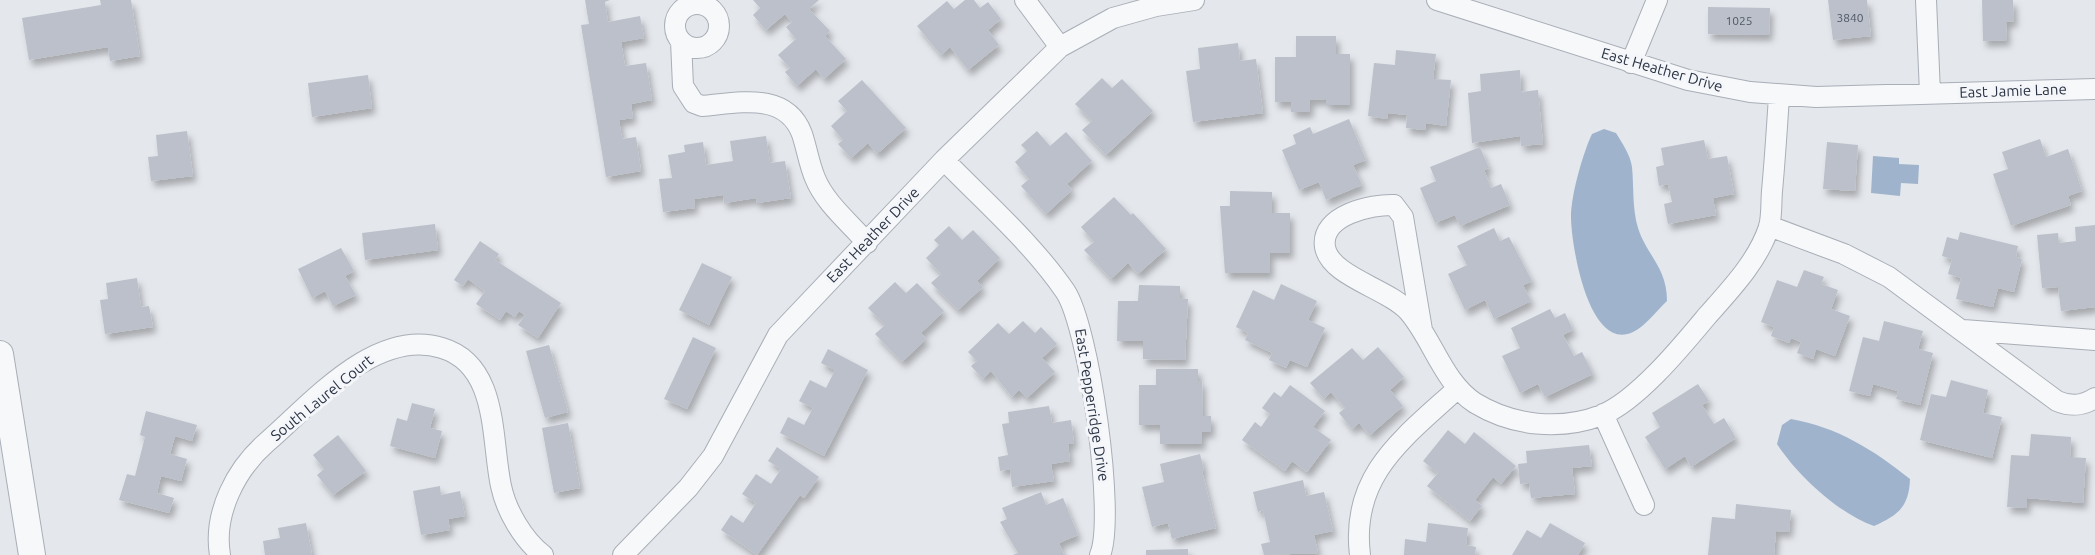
<svg xmlns="http://www.w3.org/2000/svg" width="2095" height="555" font-family="Ubuntu,sans-serif">
<defs>
<filter id="shadow"><feDropShadow dx="3.5" dy="6" stdDeviation="3" flood-color="#0004"/></filter>
</defs>
<rect width="100%" height="100%" fill="#e4e7ec"/>
<path fill="#9fb4cc" d="M1604,129L1616,133C1622,143 1630,154 1632,167C1634,187 1632,208 1638,228C1647,256 1667,267 1667,301C1657,310 1645,327 1633,332C1588,353 1571,243 1571,217C1571,195 1583,153 1592,134Z
M1873,156L1899,158V164L1919,165L1918,184L1901,183L1900,196L1871,193Z
M1791,419C1837,427 1874,450 1910,479C1909,506 1899,515 1874,526C1839,514 1797,475 1777,444L1782,425Z"/>
<path fill="#bbc0ca" filter="url(#shadow)" d="M100,0H131L140,56L110,61L108,47L29,60L22,18L101,5Z
M585,0H610L605,2L608,22L640,16L644,38L621,42L625,66L646,63L652,100L631,104L633,118L619,120L622,139L636,137L641,171L606,177L581,25L589,24Z
M753,0H819L809,9L830,31L825,36L846,59L824,79L816,69L797,86L785,72L790,68L778,55L796,39L786,27L792,22L785,14L766,30L753,15L760,8Z
M965,0H974L980,8L988,2L1001,19L988,30L999,45L968,70L950,47L941,55L917,26L947,1L954,9Z
M1828,0H1867L1871,36L1833,40Z
M1982,0H2013L2014,21L2006,22L2007,40L1983,41Z
M1708,7L1770,8L1769,35L1708,34Z
M1296,36H1336V54H1350V105H1326V99L1310,100V112H1291V102H1275V57H1296Z
M1238,43L1240,61L1256,59L1263,113L1193,122L1186,71L1200,69L1198,48Z
M1396,50L1436,54L1433,79L1451,80L1446,126L1426,123L1425,130L1406,128L1407,115L1388,113L1387,119L1368,116L1374,63L1395,65Z
M1520,70L1521,92L1538,90L1543,144L1521,146L1520,136L1472,143L1468,93L1481,91L1480,74Z
M368,75L372,108L312,117L308,83Z
M1102,78L1112,88L1122,79L1153,111L1106,155L1082,130L1092,121L1075,104Z
M862,80L906,128L877,154L868,143L851,158L838,144L843,140L831,126L847,111L838,101Z
M1349,119L1366,160L1353,165L1362,185L1326,200L1319,182L1299,190L1282,150L1296,144L1293,135L1310,127L1313,134Z
M187,131L193,176L151,181L148,157L158,156L156,135Z
M1037,131L1050,146L1066,132L1092,161L1067,184L1072,190L1046,214L1021,186L1029,179L1015,162L1027,151L1021,145Z
M766,136L770,163L785,161L791,198L757,203L756,198L724,203L723,195L694,199L695,208L663,212L659,179L672,178L668,155L685,152L684,145L703,142L706,165L733,161L730,141Z
M2040,139L2046,157L2068,149L2082,191L2068,196L2071,205L2011,226L1993,174L2008,169L2002,152Z
M1704,140L1708,159L1727,156L1734,194L1713,198L1716,215L1668,224L1664,204L1672,202L1668,184L1659,186L1656,167L1664,165L1661,148Z
M1827,142L1858,145L1855,191L1823,189Z
M1480,147L1489,168L1484,170L1491,188L1501,184L1510,205L1460,226L1455,215L1435,223L1420,188L1436,181L1430,167Z
M1230,191L1272,192V213H1290V253H1270V273H1225L1220,206H1230Z
M1114,197L1131,215L1133,213L1166,249L1138,274L1128,263L1111,279L1084,250L1094,242L1081,227Z
M435,224L438,250L365,260L362,233Z
M2095,225V307L2061,311L2058,287L2042,288L2037,235L2058,233L2059,243L2076,241L2075,227Z
M949,226L962,240L973,230L1000,258L977,281L983,287L958,310L931,283L941,274L926,258L939,245L934,240Z
M1494,228L1500,241L1509,237L1532,281L1523,285L1531,301L1494,319L1485,300L1465,310L1448,274L1467,265L1457,246Z
M1960,232L2018,246L2016,257L2022,259L2014,292L1998,288L1993,307L1956,299L1961,278L1948,274L1952,259L1942,256L1947,237L1958,240Z
M480,241L499,254L495,260L561,303L538,338L518,325L525,315L519,311L515,317L506,311L500,320L476,304L485,291L468,279L463,286L454,280Z
M341,248L354,271L345,276L356,295L333,306L325,291L312,298L298,269Z
M702,263L732,277L709,325L679,310Z
M1804,270L1824,277L1821,284L1838,290L1831,309L1850,316L1835,356L1816,349L1813,359L1797,353L1801,342L1791,338L1789,343L1771,336L1774,327L1761,322L1777,280L1797,287Z
M137,278L141,307L149,306L153,327L105,334L100,300L108,299L106,283Z
M895,282L906,293L917,283L944,311L921,333L926,339L902,362L875,334L885,325L868,308Z
M1281,284L1317,301L1308,320L1325,328L1307,367L1290,360L1286,368L1269,360L1272,353L1245,340L1248,333L1236,327L1253,290L1274,300Z
M1139,285L1180,286V298L1188,299L1185,360L1143,359V341H1117L1118,301H1138Z
M1550,309L1555,318L1565,313L1573,330L1563,335L1574,356L1582,352L1593,374L1545,397L1538,384L1520,393L1502,356L1520,348L1511,328Z
M1023,321L1035,333L1041,327L1057,344L1042,358L1055,372L1027,398L1019,390L1012,397L991,371L983,379L971,366L977,361L968,352L998,323L1009,334Z
M1884,321L1923,331L1918,349L1933,353L1920,405L1896,399L1898,391L1873,384L1870,396L1849,391L1863,337L1879,341Z
M693,337L716,348L687,409L664,399Z
M549,345L568,412L545,418L526,351Z
M1378,347L1404,377L1390,390L1403,406L1370,435L1359,423L1352,429L1339,413L1345,408L1331,392L1324,399L1310,383L1352,348L1363,360Z
M828,349L868,370L824,456L780,433L788,417L804,425L813,408L799,401L810,380L826,388L835,370L821,363Z
M1156,369H1198V381H1202L1203,416H1211V432H1202V444H1160V425H1139V385H1156Z
M1951,380L1988,390L1983,413L2002,417L1992,458L1920,440L1931,394L1946,397Z
M1698,384L1709,401L1702,405L1714,424L1724,418L1736,438L1691,467L1685,456L1665,469L1645,437L1660,427L1652,413Z
M1290,385L1325,411L1313,427L1331,440L1307,472L1292,461L1285,471L1242,440L1255,422L1261,427L1270,414L1262,408L1274,392L1281,397Z
M412,403L435,409L430,428L442,431L435,458L390,446L397,418L407,421Z
M1049,406L1052,423L1071,420L1074,443L1068,444L1070,461L1051,464L1054,481L1012,487L1010,469L1000,471L998,457L1008,455L1002,424L1009,423L1008,412Z
M146,411L197,425L192,441L175,436L170,454L187,459L181,481L161,476L157,493L174,498L169,513L119,500L127,474L135,476L145,437L140,435Z
M568,423L580,488L554,493L542,428Z
M1448,430L1465,444L1474,432L1516,466L1501,484L1493,477L1475,500L1482,506L1470,521L1427,486L1438,473L1423,461Z
M2031,434L2071,437L2070,457L2086,458L2083,503L2027,498V508L2007,507L2011,455L2029,456Z
M338,435L366,471L333,495L317,475L324,469L313,455Z
M1589,445L1592,466L1572,468L1575,494L1531,498L1529,483L1520,484L1518,464L1527,463L1526,451Z
M777,447L819,477L804,498L800,495L757,555L721,530L731,515L743,523L756,503L742,494L756,474L771,484L781,469L768,461Z
M1200,454L1204,470L1202,471L1216,528L1172,539L1168,523L1152,527L1142,487L1164,482L1160,464Z
M1303,480L1306,496L1324,492L1333,531L1314,535L1318,553L1264,555L1261,544L1270,542L1263,510L1258,512L1253,492Z
M440,486L441,495L460,491L465,516L448,519L450,530L421,535L413,491Z
M1041,492L1046,505L1063,498L1078,535L1059,543L1064,555H1013L1018,553L1000,522L1007,519L1002,508Z
M1736,504L1791,510L1789,532L1776,531L1774,555H1708L1712,517L1735,519Z
M306,523L312,555H265L263,541L280,538L278,528Z
M1428,523L1468,528L1466,545L1476,547L1475,555H1404L1405,539L1426,542Z
M1550,523L1585,543L1578,555H1512L1527,530L1541,538Z
M1188,549V555H1146V550Z"/>
<g fill="none" stroke-linecap="round" stroke-linejoin="round">
<defs>
<path id="minor" d="M1025,0L1060,47
M1437,0L1688,80L1750,92L1816,97L2095,89
M1926,0L1930,93
M675 26a22 22 0 1 1 44 0a22 22 0 1 1-44 0Z
M681,41L683,86L694,103L702,106C738,103 786,91 802,134C807,149 809,164 815,178C825,203 850,223 867,243
M1631,63L1657,0
M944,160C985,202 1032,243 1065,291C1089,326 1116,517 1100,555
M1769,226L1844,254L1889,277L2057,401C2071,407 2082,406 2095,398
M1422,330L1403,217L1394,205C1372,204 1320,215 1325,247C1330,277 1390,289 1409,312C1433,340 1443,382 1475,403C1513,426 1560,431 1602,415C1638,400 1682,346 1707,316C1730,290 1758,261 1769,227C1772,216 1771,202 1772,191C1775,159 1777,127 1779,96
M1963,330L2095,340
M1603,414L1644,505
M220,555C213,513 236,469 267,442C312,403 376,327 442,348C499,365 491,440 501,486C506,510 523,540 543,555
M623,555L688,488L713,456L778,335L944,160L1018,88L1060,47L1113,18L1156,6L1194,0
M1360,555C1350,474 1405,437 1458,388"/>
<path id="tertiary" d="M0,354L32,555"/>
</defs>
<use href="#minor" stroke="#a9aeb7" stroke-width="22"/>
<use href="#tertiary" stroke="#a9aeb7" stroke-width="28"/>
<use href="#minor" stroke="#f7f8fa" stroke-width="20"/>
<use href="#tertiary" stroke="#f7f8fa" stroke-width="26"/>
</g>
<g text-anchor="middle" stroke-width="6" stroke-linejoin="round" paint-order="stroke">
<g font-size="12" fill="#4f5766">
<text x="1850" y="22">3840</text>
<text x="1739" y="25">1025</text>
</g>
<g font-size="15" fill="#2b3445" stroke="#f4f6f9">
<text transform="translate(1662 70) rotate(16)" y="5">East Heather Drive</text>
<text transform="translate(2013 91) rotate(-2)" y="5">East Jamie Lane</text>
<text transform="translate(873 235) rotate(-46)" y="5">East Heather Drive</text>
<text transform="translate(322 398) rotate(-39)" y="5">South Laurel Court</text>
<text transform="translate(1092 405) rotate(81)" y="5">East Pepperridge Drive</text>
</g>
</g>
</svg>
